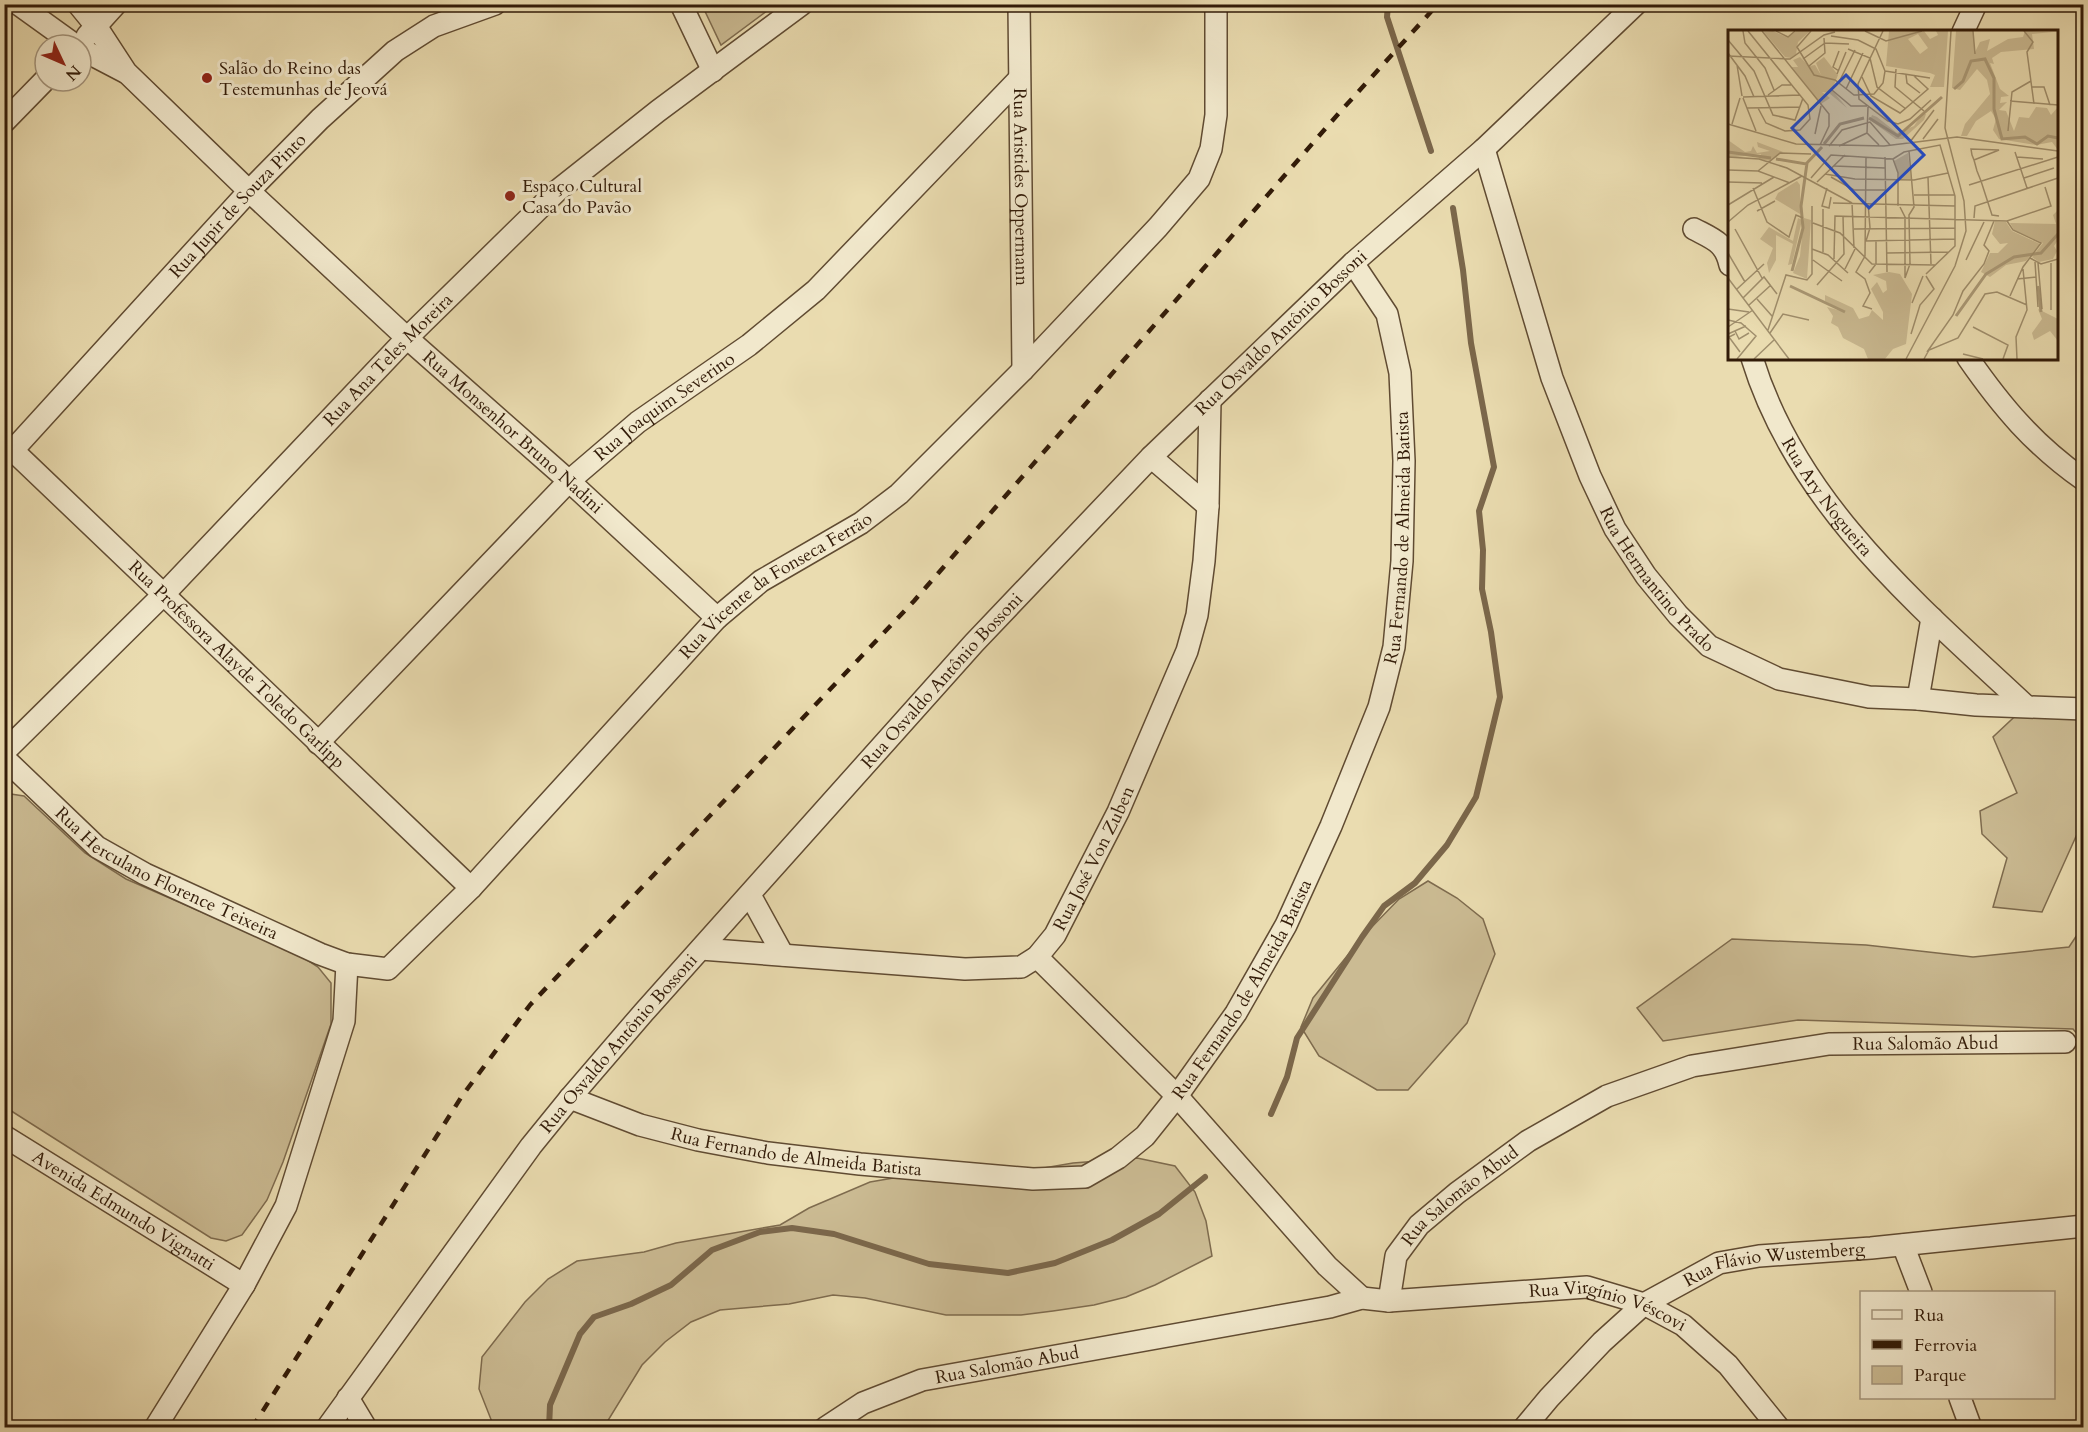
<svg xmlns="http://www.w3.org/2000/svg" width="2088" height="1432" font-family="Cardo,serif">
<rect width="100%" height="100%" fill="#eadcb0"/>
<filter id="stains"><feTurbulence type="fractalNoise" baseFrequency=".00333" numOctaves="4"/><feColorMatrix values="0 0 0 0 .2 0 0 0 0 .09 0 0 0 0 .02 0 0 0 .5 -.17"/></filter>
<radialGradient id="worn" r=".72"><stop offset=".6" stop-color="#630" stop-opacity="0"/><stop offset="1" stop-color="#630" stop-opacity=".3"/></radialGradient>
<path fill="#cbbb93" stroke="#7e6b4e" stroke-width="1.5" d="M702,5H775L721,45Z
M2026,706L2083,709V837L2078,832L2042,912L1993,907L2007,858L1982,834L1980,811L2017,793L1993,737Z
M4,793L24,796L85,853L126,879L298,954L318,967L331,983V1024L283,1162L267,1200L242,1235L226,1241L211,1238L5,1107Z
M1428,881L1457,898L1483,919L1495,954L1467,1023L1408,1090H1377L1319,1056L1301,1027L1313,998L1365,934L1399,899Z
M2083,926V1041L2073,1029L1798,1020L1663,1041L1637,1008L1732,939L1866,945L1973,957L2069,947Z
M1137,1158L1175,1166L1195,1192L1206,1221L1212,1256L1155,1285L1126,1297L1094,1305L1053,1311L1021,1315H946L865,1298L833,1295L789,1304L720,1310L691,1322L665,1342L642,1365L604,1427H494L479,1389L482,1357L525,1302L548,1279L577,1261L644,1252L676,1243L780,1225L809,1208L870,1182L905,1176L1038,1169L1073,1163Z"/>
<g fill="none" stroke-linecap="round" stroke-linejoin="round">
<path stroke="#7b674b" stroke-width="6" d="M1388,4L1387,17L1431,151
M1271,1114L1287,1077L1297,1038L1362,937L1384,906L1415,883L1447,845L1476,797L1500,697L1491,632L1482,589L1483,550L1479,511L1494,467L1471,343L1463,270L1453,208
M549,1428L550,1405L580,1334L594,1317L631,1304L671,1285L712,1250L760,1232L792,1228L834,1234L929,1264L1008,1273L1055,1263L1112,1240L1159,1214L1205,1177"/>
<defs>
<g id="minor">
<path d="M18,4L75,45"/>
<path id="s1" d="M78,4L96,26L126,72L249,191L407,338L569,481L717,618"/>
<path d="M681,4L713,71"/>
<path id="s2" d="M1019,4L1023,370"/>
<path d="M1963,32L1976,4"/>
<path d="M87,36L116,4"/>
<path d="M81,49L125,72"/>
<path d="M4,122L45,80"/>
<path id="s3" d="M1484,149L1552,378L1590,476L1615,529L1646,576L1678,615L1709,646L1779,679L1869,697L1918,699L1976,705L2084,709"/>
<path d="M1694,229C1713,239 1725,242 1730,265"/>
<path id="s4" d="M1752,358C1797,505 1918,605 2026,706"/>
<path d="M1968,358C2002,407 2034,445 2084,480"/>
<path id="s5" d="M4,442L471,888"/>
<path id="s6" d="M13,450L249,191L320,119L395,51L434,26L495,4"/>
<path d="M1151,457L1208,506"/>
<path d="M1918,699L1932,618"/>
<path id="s7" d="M318,743L569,481L638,422L749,345L816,290L1019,79"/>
<path id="s8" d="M4,752L164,594L407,338L557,191L658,111L802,4"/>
<path id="s9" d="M4,758L97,847L145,874L320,954L347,964L388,969L471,888L717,618L761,581L861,523L899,494L1023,370L1158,227L1199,179L1211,149L1216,115V4"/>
<path d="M750,895L783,955"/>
<path id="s10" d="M701,949L965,969L1021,967L1037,957L1055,935L1118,812L1187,651L1197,615L1204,561L1208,506L1210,400"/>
<path d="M1037,957L1177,1096L1327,1266L1362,1298"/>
<path id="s11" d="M570,1098L640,1125L698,1140L768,1153L860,1164L1033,1179L1085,1177L1118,1158L1145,1136L1177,1096L1236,1013L1286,925L1331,826L1379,707L1394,647L1402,561L1404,461L1400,373L1387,314L1353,263"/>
<path id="s12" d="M4,1136L244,1285"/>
<path d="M1903,1245L1921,1292"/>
<path id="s13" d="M1389,1301L1396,1256L1419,1225L1457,1193L1528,1141L1607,1096L1692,1066L1829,1044L2065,1042"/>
<path d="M348,1398L366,1428"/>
<path d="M1960,1398L1971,1428"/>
<path d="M155,1428L244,1285L286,1206L344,1021L347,964"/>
<path id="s14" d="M327,1428L531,1146L570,1098L644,1012L974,643L1151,457L1353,263L1484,149L1636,4"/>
<path id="s15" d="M825,1428L863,1403L922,1380L1330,1307L1362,1298L1389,1301L1587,1287L1644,1304L1683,1325L1728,1365L1779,1428"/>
<path id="s16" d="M1524,1428L1549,1398L1602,1342L1644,1304L1719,1263L1759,1256L1871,1248L2084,1226"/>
</g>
</defs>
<use href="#minor" stroke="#604b32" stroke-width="24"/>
<use href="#minor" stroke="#f1e8cc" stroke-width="21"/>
<path stroke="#321b08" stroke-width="4.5" stroke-dasharray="10 10" stroke-linecap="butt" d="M252,1428L462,1096L530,1005L914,601L1339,113L1438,4"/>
</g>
<g fill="#8f2418" stroke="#f1e8cc" stroke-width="2">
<circle cx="207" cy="78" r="6"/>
<circle cx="510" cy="196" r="6"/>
</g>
<g text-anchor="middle" stroke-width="6" stroke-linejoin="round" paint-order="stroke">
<g font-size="18" fill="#321b08" stroke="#f1e8cc" text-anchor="start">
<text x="219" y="74">Salão do Reino das<tspan x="219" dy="21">Testemunhas de Jeová</tspan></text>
<text x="522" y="192">Espaço Cultural<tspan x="522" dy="21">Casa do Pavão</tspan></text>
</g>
<g font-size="18" fill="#321b08" stroke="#f1e8cc">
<text dy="6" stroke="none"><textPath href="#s2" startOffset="183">Rua Aristides Oppermann</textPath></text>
<text dy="6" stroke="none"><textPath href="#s6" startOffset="332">Rua Jupir de Souza Pinto</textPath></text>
<text dy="6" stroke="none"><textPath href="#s14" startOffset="1455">Rua Osvaldo Antônio Bossoni</textPath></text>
<text dy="6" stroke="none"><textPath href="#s8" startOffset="549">Rua Ana Teles Moreira</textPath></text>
<text dy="6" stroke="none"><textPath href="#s7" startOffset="484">Rua Joaquim Severino</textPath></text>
<text dy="6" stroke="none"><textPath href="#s1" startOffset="612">Rua Monsenhor Bruno Nadini</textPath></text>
<text dy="6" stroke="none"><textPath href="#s4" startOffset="159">Rua Ary Nogueira</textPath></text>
<text dy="6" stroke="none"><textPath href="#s11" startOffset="1260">Rua Fernando de Almeida Batista</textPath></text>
<text dy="6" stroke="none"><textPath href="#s3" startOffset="468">Rua Hermantino Prado</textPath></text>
<text dy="6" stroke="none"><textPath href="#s9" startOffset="994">Rua Vicente da Fonseca Ferrão</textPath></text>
<text dy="6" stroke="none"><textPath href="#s5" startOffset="322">Rua Professora Alayde Toledo Garlipp</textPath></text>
<text dy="6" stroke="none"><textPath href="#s14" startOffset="969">Rua Osvaldo Antônio Bossoni</textPath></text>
<text dy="6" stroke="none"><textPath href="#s10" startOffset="454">Rua José Von Zuben</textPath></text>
<text dy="6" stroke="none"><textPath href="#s9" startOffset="202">Rua Herculano Florence Teixeira</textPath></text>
<text dy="6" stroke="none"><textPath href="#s11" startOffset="774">Rua Fernando de Almeida Batista</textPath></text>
<text dy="6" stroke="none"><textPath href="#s14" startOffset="483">Rua Osvaldo Antônio Bossoni</textPath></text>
<text dy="6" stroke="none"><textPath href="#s13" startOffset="638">Rua Salomão Abud</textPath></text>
<text dy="6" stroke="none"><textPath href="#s11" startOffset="234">Rua Fernando de Almeida Batista</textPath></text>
<text dy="6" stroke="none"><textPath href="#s13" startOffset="134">Rua Salomão Abud</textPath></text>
<text dy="6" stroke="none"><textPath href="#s12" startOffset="141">Avenida Edmundo Vignatti</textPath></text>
<text dy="6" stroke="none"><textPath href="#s16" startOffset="312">Rua Flávio Wustemberg</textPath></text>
<text dy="6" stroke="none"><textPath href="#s15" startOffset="806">Rua Virgínio Véscovi</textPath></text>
<text dy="6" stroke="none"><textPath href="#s15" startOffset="195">Rua Salomão Abud</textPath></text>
</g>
</g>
<g transform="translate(1728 30)">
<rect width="330" height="330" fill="#eadcb0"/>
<path d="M45,1L60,8L68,1H82L70,12L68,24L63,28L57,27L36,2ZM161,1H196L202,9L210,5L208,1H220L216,57H202L207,45L202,43L158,36ZM190,4L200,18L192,24L180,9ZM228,1H245L247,22L252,12L262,9L259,21L280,9L295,7L297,1L325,2L304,4L306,19L273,22L264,28L266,34L262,33L272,59L281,66L273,67L272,73L279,72L271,80L278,81L286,101L291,87L301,88L308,77L319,78L323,85L330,77V120L324,112L308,115L271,109L265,100L268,89L263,81L248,91L239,106H233L237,94L262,64L259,50L249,39L232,60L224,58ZM72,27L81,36L87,35L93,45L88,33L96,27L110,45L104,60L119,78L101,63L94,62L102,68L93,74L63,37H70L65,30ZM194,84H198L196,90L175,109H168L142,90L144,85L149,87L169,103L186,96ZM0,110L17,122L23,121L25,116L29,123L42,121L30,117L29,112L55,122L42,131L31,129L33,124L0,128ZM180,123L183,149H172L166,131ZM69,151L72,155V184L47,169L50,163ZM330,180V210L326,216L329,221L325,229L311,232L304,227L315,213L286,200L282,193L328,194L325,185ZM70,188L74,190L64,234L60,235L65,214L48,205V230L41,243L39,233L45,218L32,209L41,197L65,211ZM76,188L83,190L79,249L65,243L72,226ZM267,191L278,192L284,201L312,214L298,231L278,235L262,247L253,242L262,223H270L280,213L272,214L264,204ZM161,242L172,244L184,264L178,314L165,319L157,329H140L136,319L115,308L110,297L103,293L105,286L99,277L117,282L97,271V265L125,278L131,289L141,286L144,280L155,290V282L143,259L149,252L155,263L159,260L158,251L145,245ZM310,279L330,289V311L322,301L306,310L304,303L314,289Z" fill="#cbbb93" fill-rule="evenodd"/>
<path fill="none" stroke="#ab9a77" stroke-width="3" d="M226,59L235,51L243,31L257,29L266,48V79L274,109L297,107L309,114L320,106L330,108M141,88L170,106L214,67M96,114L112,94L136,88M0,122L43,128M48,129L78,134L94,117M64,241L75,198L73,176L79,133M62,256L117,282M310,256L313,282M228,286L258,244L286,227L313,223L330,204"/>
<path fill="none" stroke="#a08f6d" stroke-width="1.5" d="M15,1L17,13L37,38L46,60M20,1L80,75L82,89L72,100L57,101L38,93L30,78M34,1L101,84V96L92,115M48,1L60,7L67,1M83,1L69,17L86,45L107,50L126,65L146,64L155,53L157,41L148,19L130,10L103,6M137,1L158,11L194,1M155,1L130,54L131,69L160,91L170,94L182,89L203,70M245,1L247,24M296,1L305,12L299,22L306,74M0,10L26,41L45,85L67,90L75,68M120,19L142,28L149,57L178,79M0,23L17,46L26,67M0,26L62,29L96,5L107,2M75,29L97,13L121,14M9,35L14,66M81,36L97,23L96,8M168,39L167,57L196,81M111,41L105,37L111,21M157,41L202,48M109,44L118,22M178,45L179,53L192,63M134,47L143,66L172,83L200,59L186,46M111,52L127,20M304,57H316L322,75M118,59L135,23M104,60L123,76H139M40,65L54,55H63M15,67L72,65M15,68L28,101M282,71L330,75M19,78L72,77M0,94L68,114L156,116L229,107L330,121M4,94L12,68M280,101L284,62L303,51M139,103L140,77M87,104L93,76M195,109L210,89M182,112L206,80M101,116L114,100L142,92L162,115M111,116L139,103L151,115M287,122L299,158M0,127L31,129L59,138L124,173M138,127L137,226L128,242L137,249L142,263L135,276L144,279M157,127L159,242M289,127L315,129M165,129L176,122L212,115L227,166V216L198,244M165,129L170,143V176M246,130L271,120L243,119L244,125L246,130L249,141L253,151L264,185L271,186M106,136L157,138M0,140L30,141L62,153M30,141L52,123L83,124M97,144L127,149L186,150L220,143M103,147L126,160H158M200,147L203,234M83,148L103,125L165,129M296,148L326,138M0,152L34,153M89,152L117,125M241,155L330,127M25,158L39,192L61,207L68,185L75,188M99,158L94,176L101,178L103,167M186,165H226M105,173L227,176M124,173L126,218M0,175L46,147M172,177L177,187V248M95,179V222M29,181L47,171M246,188L247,176L330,148M279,191L285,200L313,213L295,237L282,266M0,192L20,175L74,146M85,193L112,203L144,234L207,235M7,199L34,248M126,199L227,198M137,211L227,209M138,211L142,198L140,173M84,219L100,225L120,243M0,223L17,252M159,223L221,222M302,228L313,234L330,229M106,229L107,186L279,191L323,176L317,157M85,230L114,251M238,230L256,192M307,232L310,277M310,233L314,279M323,233V280M117,239L127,219M141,243L148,234V211M0,248L61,329M177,248L182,234L181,185L186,177L181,121M289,249L308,247M89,255L116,224L115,186M9,259L36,234M15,268L36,247L49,264M29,269L44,286M184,273L195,246M21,275L43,255M0,279L21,282M0,290L13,293L28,306L9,329M0,297L25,280M245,297L280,315L275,329M40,300L58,245L79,250L84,244V176M7,301L11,309L21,303M42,303L55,284L81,290M0,304L18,296M7,304L1,307L12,322M183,304L192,275L206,259L198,246M199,322L225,285L235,261L256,234L261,221L256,215L266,191M235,324L255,329M26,329L46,310M178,329L227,236L238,201L236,171L217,98L223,1M196,329L201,320L230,308L257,264L269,262L299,275M289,329L288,307L299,280L295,239"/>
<path fill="#1d4ed8" fill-opacity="0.15" stroke="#1d4ed8" stroke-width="3" d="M118,45L196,125L141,178L64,98Z"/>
<rect width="330" height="330" fill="none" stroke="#321b08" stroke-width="3"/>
</g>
<rect width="2088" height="1432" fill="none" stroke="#eadcb0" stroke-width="24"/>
<rect x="6" y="6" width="2076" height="1420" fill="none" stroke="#321b08" stroke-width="3"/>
<rect x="12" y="12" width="2064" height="1408" fill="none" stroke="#321b08" stroke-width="1.5"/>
<rect x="1860" y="1291" width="195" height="108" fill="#f1e8cc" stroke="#a5967e" stroke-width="1.5"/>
<rect x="1872" y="1310" width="30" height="9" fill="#f1e8cc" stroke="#a5967e" stroke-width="1.5"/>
<text x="1914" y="1321" font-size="18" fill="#321b08">Rua</text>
<rect x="1872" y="1340" width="30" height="9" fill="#321b08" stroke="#a5967e" stroke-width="1.5"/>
<text x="1914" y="1351" font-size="18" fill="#321b08">Ferrovia</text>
<rect x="1872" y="1366" width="30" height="18" fill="#cbbb93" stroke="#a5967e" stroke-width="1.5"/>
<text x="1914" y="1381" font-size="18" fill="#321b08">Parque</text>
<g transform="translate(63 63) rotate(134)"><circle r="28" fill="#f1e8cc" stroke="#a5967e" stroke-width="1.5"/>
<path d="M0-4.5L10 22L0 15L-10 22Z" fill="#8f2418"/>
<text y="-9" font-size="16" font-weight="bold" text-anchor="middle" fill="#321b08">N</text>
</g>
<rect width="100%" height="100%" filter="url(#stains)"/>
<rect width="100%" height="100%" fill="url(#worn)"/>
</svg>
